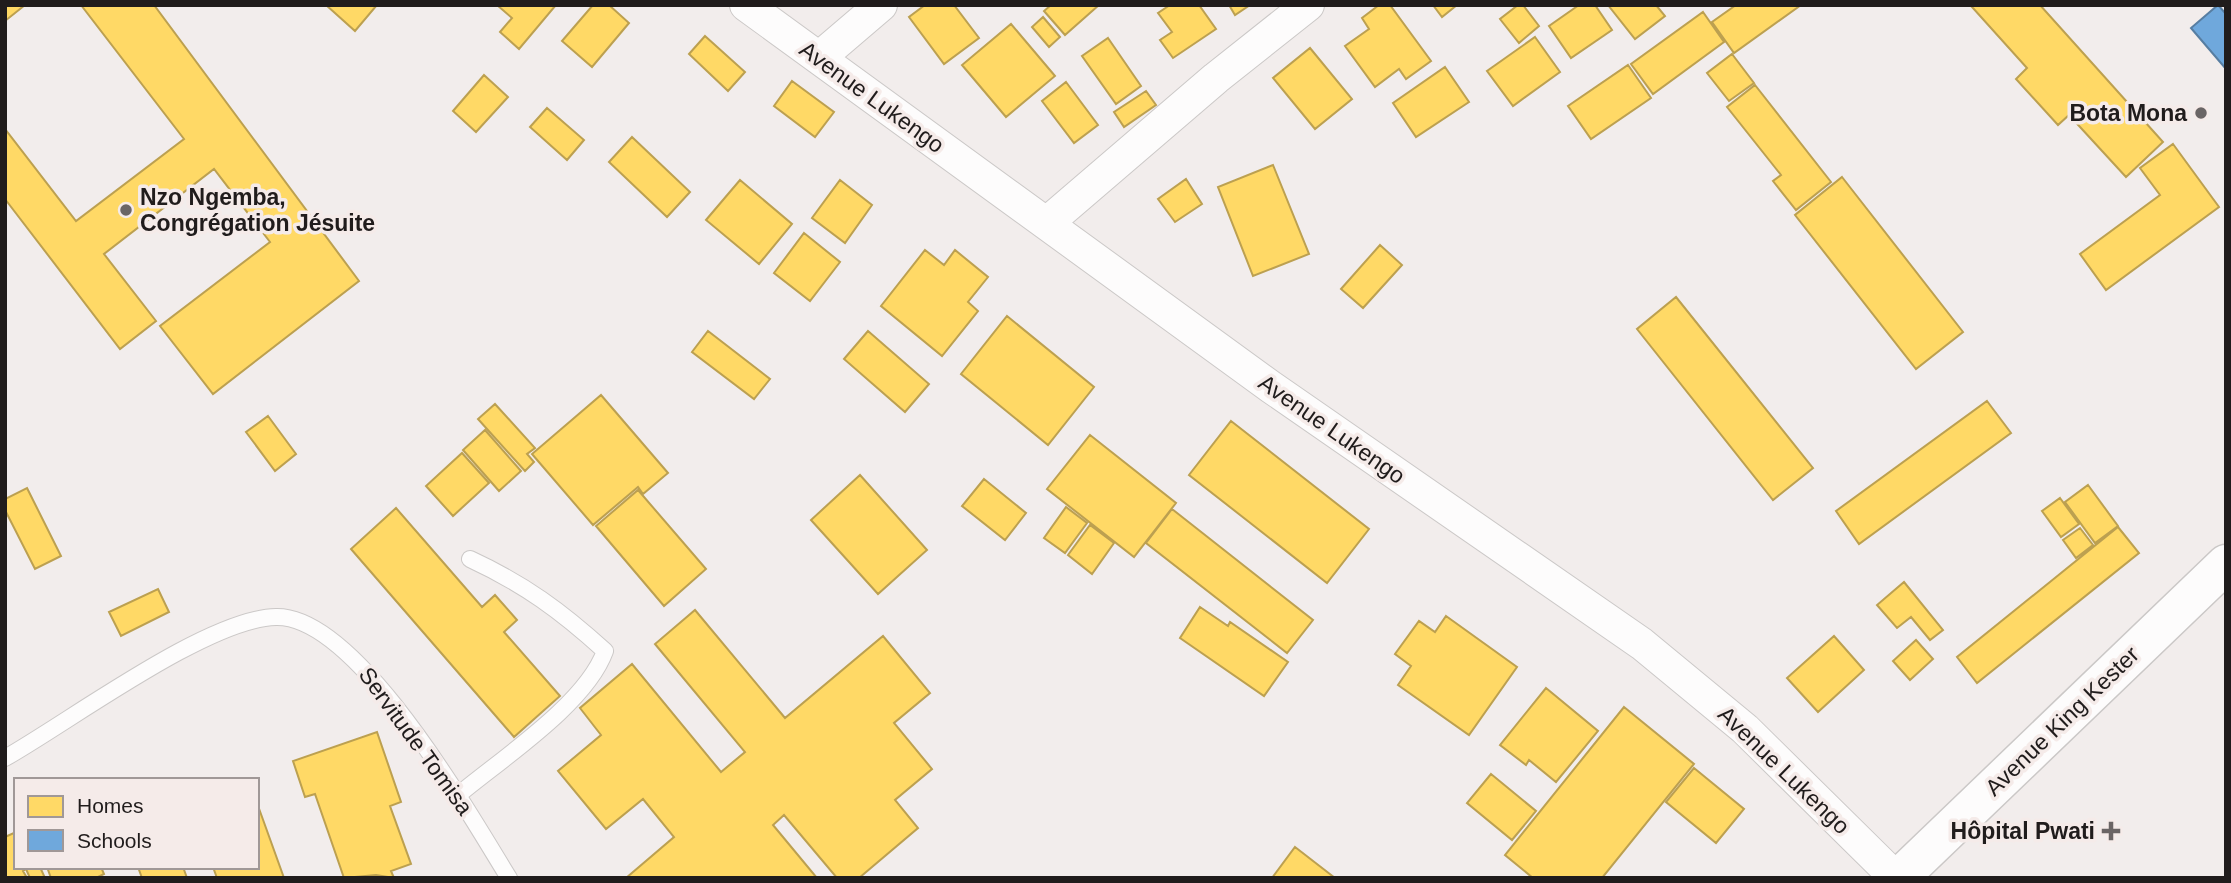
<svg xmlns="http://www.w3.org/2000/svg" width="2231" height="883" font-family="Arial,sans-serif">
<rect width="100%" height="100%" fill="#f2edec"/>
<path fill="#ffd966" stroke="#bca050" stroke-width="2" d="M5,5H25L5,21Z
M81,5H154L359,281L213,394L160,326L270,242L214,169L104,254L156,321L120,349L5,199V129L76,221L184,139Z
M326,5H377L355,31Z
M497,5H556L519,49L500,32L512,18Z
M593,5H609L629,23L592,67L562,41Z
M925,5H954L979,38L944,64L909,17Z
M1051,5H1099L1065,35L1044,11Z
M1170,5H1199L1216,29L1173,58L1160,40L1172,32L1158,13Z
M1229,5H1250L1235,15Z
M1379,5H1390L1431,61L1406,79L1399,69L1375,87L1345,46L1369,29L1362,18Z
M1433,5H1457L1442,17Z
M1518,5H1523L1539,26L1519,43L1500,19Z
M1579,5H1595L1612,30L1571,58L1549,26Z
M1608,5H1656L1665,16L1635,39Z
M1736,5H1801L1734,53L1712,22Z
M1974,5H2040L2163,142L2126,177L2069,115L2058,125L2016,79L2027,68L1972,7Z
M1703,12L1724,42L1653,94L1631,64Z
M1043,17L1060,37L1049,47L1032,27Z
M1011,24L1055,76L1006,117L962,65Z
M705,36L745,72L728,91L689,54Z
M1535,37L1560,72L1513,106L1487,71Z
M1108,38L1141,86L1116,104L1082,56Z
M1310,48L1352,99L1315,129L1273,78Z
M1732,54L1754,83L1729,101L1707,73Z
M1628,65L1651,98L1591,139L1568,106Z
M1445,67L1469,102L1416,137L1393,103Z
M484,75L508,97L476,132L453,111Z
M792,81L834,112L815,137L774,106Z
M1066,82L1098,125L1074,143L1042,101Z
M1755,85L1831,182L1796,210L1773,181L1781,175L1727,107Z
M1146,91L1156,105L1124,127L1114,112Z
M547,108L584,140L567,160L530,127Z
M632,137L690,192L667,217L609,162Z
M2173,144L2219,207L2106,290L2080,254L2160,195L2140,168Z
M1273,165L1309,254L1253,276L1218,187Z
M1842,177L1963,332L1916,369L1795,215Z
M1186,179L1202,204L1175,222L1158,199Z
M740,180L792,224L759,264L706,220Z
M840,180L872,205L845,243L812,218Z
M804,233L840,262L810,301L774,273Z
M1380,245L1402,265L1363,308L1341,289Z
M925,250L944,265L955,250L988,277L968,302L978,311L942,356L881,306Z
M1676,297L1813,468L1773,500L1637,329Z
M1007,316L1094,387L1048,445L961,374Z
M708,331L770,379L754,399L692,352Z
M868,331L929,384L905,412L844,359Z
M601,395L668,473L643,494L638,487L593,525L532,454Z
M1987,401L2011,433L1859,544L1836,511Z
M495,404L535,448L527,454L534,462L525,471L478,419Z
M268,416L296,454L275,471L246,432Z
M1231,421L1369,529L1327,583L1189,475Z
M485,430L521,471L499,491L463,450Z
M1090,435L1176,503L1134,557L1047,489Z
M462,453L489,483L453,516L426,486Z
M860,475L927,550L878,594L811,520Z
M984,479L1026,513L1005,540L962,506Z
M2088,485L2118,526L2095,543L2065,502Z
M27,488L61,556L35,569L5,510V499Z
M638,490L706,569L664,606L596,526Z
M2060,498L2079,524L2061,537L2042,511Z
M1066,507L1087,523L1065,553L1044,538Z
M396,508L482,607L495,595L517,620L504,632L560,696L514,737L351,549Z
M1172,509L1313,620L1287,653L1146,543Z
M1090,525L1114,543L1092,574L1068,555Z
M2118,527L2139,553L1977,683L1957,657Z
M2080,528L2093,545L2076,558L2063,540Z
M1904,582L1943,630L1930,640L1911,617L1897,628L1877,605Z
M158,589L169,612L121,636L109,612Z
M1200,607L1228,626L1230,622L1288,662L1264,696L1180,638Z
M695,610L785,718L883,636L930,693L894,723L932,769L895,800L918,828L859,878H837L784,815L773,825L817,878H626L674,837L643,799L606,829L558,771L601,735L580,708L632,664L721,772L745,752L655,644Z
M1446,616L1517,667L1469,735L1398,685L1411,666L1395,654L1419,621L1435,632Z
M1834,636L1864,670L1818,712L1787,678Z
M1916,640L1933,659L1910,680L1893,661Z
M1546,688L1598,731L1556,782L1529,760L1526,765L1500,745Z
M1624,707L1694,764L1602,878H1533L1505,855Z
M377,732L401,802L390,806L411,864L391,871L394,878L376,875L344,878L315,794L305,797L293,761Z
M1694,768L1744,809L1716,843L1666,802Z
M1491,774L1536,811L1512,840L1467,803Z
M257,803L284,878H217L213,867H257Z
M16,832V867H40L45,878H30L26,869L23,871L27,878H5V837Z
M1295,847L1335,878H1272Z
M47,867H101L104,874L96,878H51Z
M138,867H183L187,878H142Z"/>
<path fill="#6fa8dc" stroke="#577ea2" stroke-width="2" d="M2218,5L2226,14V69L2191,28Z"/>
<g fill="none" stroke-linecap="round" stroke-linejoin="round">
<defs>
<path id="service" d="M5,758C69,722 208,618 276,617C357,615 469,814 509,878
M457,796C501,759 586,704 605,651C561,611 524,584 470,559"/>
<path id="minor" d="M746,5L1271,387L1642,644L1745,729L1896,878
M819,58L881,5
M1047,223L1216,78L1308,5"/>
<path id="tertiary" d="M1899,878L2226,564"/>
</defs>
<use href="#service" stroke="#cbc8c7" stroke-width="18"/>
<use href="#minor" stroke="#cbc8c7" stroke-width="34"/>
<use href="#tertiary" stroke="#cbc8c7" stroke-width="41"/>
<use href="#service" stroke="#fdfcfc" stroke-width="16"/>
<use href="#minor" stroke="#fdfcfc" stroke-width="32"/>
<use href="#tertiary" stroke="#fdfcfc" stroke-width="38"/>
</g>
<g fill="#6a6565" stroke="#f5ebe9" stroke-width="2.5">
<circle cx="2201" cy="113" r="7"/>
<circle cx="126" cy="210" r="7"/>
<path d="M2107.5 820.5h7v7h7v7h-7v7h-7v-7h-7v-7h7z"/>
</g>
<g text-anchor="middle" stroke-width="7" stroke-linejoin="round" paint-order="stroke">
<g font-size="23" fill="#201c1c" stroke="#f5ebe9">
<text transform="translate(872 97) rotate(36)" y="8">Avenue Lukengo</text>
<text transform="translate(1332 429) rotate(35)" y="8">Avenue Lukengo</text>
<text transform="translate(2062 721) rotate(-44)" y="8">Avenue King Kester</text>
<text transform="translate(416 741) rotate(54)" y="8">Servitude Tomisa</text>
<text transform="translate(1784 770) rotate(44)" y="8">Avenue Lukengo</text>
</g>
<g font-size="23" font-weight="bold" fill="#201c1c" stroke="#f5ebe9" text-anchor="end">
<text x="2187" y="121">Bota Mona</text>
<text x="140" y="205" text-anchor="start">Nzo Ngemba,<tspan x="140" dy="26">Congrégation Jésuite</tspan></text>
<text x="2095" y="839">Hôpital Pwati</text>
</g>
</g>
<rect width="2231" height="883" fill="none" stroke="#201c1c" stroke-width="14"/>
<rect x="14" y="778" width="245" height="91" fill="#f5ebe9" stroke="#a09897" stroke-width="2"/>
<rect x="28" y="796" width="35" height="21" fill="#ffd966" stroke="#a09897" stroke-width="2"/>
<text x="77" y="813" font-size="21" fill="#201c1c">Homes</text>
<rect x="28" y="830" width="35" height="21" fill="#6fa8dc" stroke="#a09897" stroke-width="2"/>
<text x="77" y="848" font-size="21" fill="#201c1c">Schools</text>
</svg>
